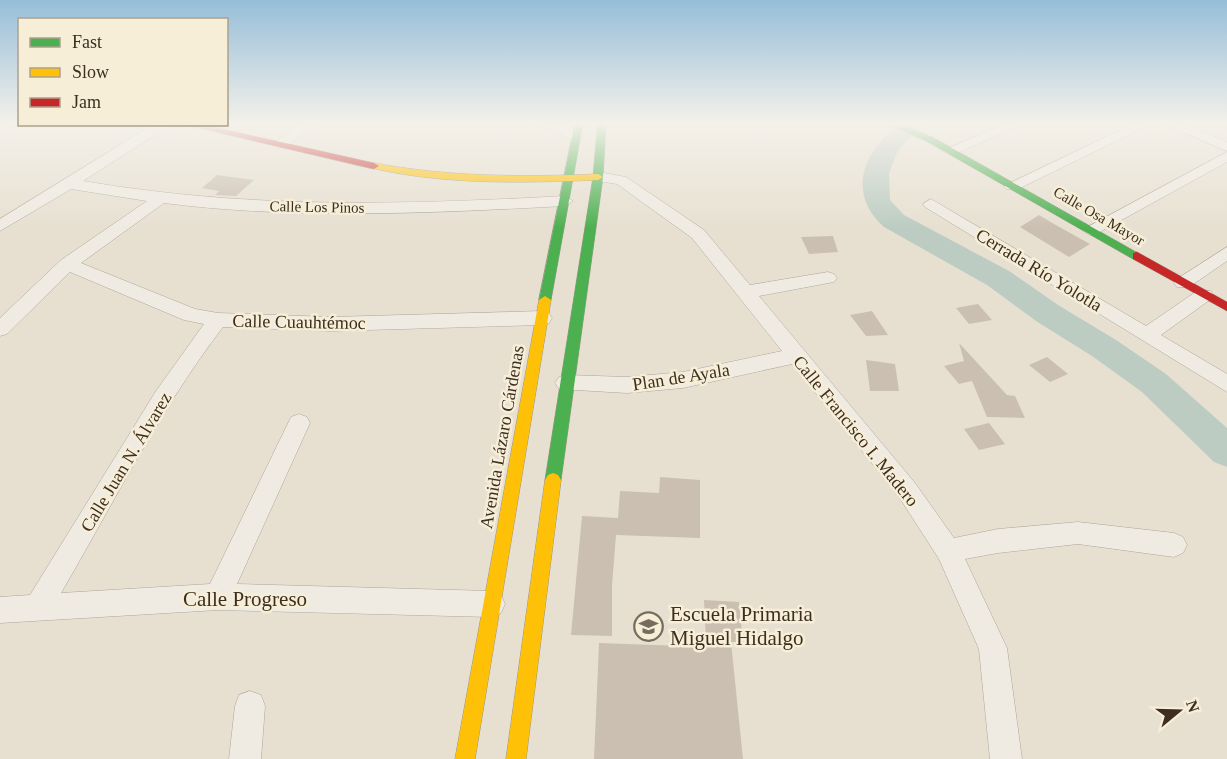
<svg xmlns="http://www.w3.org/2000/svg" width="1227" height="759" font-family="Georgia,serif">
<rect width="100%" height="100%" fill="#e7e0d1"/>
<g fill="none" stroke-linecap="round" stroke-linejoin="round">
<path fill="#bcccc2" fill-rule="evenodd" d="M901,123H926L898,150L889,173L890,200L904,215L1009,271L1058,305L1116,340L1166,374L1227,428V467L1214,462L1142,392L1092,356L1036,321L987,285L884,227C846,193 863,150 901,123Z"/>
</g>
<path fill="#cbbfb2" d="M217,175L254,180L236,196L215,195L219,191L202,188Z
M1039,215L1054,224L1090,244L1069,257L1020,227Z
M833,236L838,252L809,254L801,237Z
M978,304L992,320L969,324L956,308Z
M872,311L888,335L866,336L850,315Z
M959,343L1007,395L1015,396L1025,418L987,417L972,381L959,384L944,366L964,361Z
M1047,357L1068,374L1050,382L1029,365Z
M866,360L895,364L899,391H870Z
M989,423L1005,444L979,450L964,429Z
M660,477L700,480V538L616,535L612,586V636L571,635L582,516L618,518L620,491L659,493Z
M704,600L739,602L743,642H731L743,759H594L599,643L683,646V643H706Z"/>
<g fill="none" stroke-linecap="round" stroke-linejoin="round">
<defs>
<path id="street" d="M0,123H16L0,133Z
M299,123H314L287,147H277L275,144L277,141Z
M533,123H560L584,136L577,140L572,139Z
M1005,123H1024L955,154L950,155L943,151Z
M1135,123H1153L1018,189H1006L1004,186Z
M1162,123H1181L1227,142V151Z
M154,124H172L83,181C247,209 400,205 565,196L573,201L565,206C432,213 297,220 164,203L81,263L195,309L218,313L331,317L542,311L549,313L552,318L549,323L542,325L331,331L223,327C160,409 113,504 61,593L210,584L291,417L299,414L307,417L310,423L237,584L491,591L501,595L505,604L501,613L491,617L218,610L0,623V597L30,595L156,391L204,324L184,320L70,272L7,334L0,336V318L61,260L147,201L71,189L0,231V219Z
M1227,152V162L1096,234L1090,235L1082,230Z
M598,172L626,177L704,230L750,285L828,272L834,274L837,278L834,282L759,296L915,483L954,538L998,529L1078,522L1174,533L1183,537L1187,545L1183,553L1174,557L1078,544L998,553L965,559L1007,648L1022,759H990L979,649L939,559L899,497L792,364L683,388L627,393L559,389L555,383L559,377L566,375L627,377L683,372L782,351L692,238L617,184L593,180L590,177L593,174Z
M931,199L1146,326L1197,291H1211L1213,295L1211,299L1161,335L1227,374V392L925,207L923,204Z
M1227,247V261L1189,287H1177L1174,283L1177,279Z
M250,691L261,695L265,706L261,759H229L235,706L239,695Z"/>
<path id="fast" d="M575,123H583L551,300L545,304L539,300Z
M598,123H606L603,177L561,480L558,485L553,487L548,485L545,480L593,177Z
M886,123H898L934,138L1143,256L1141,259H1133L928,142Z"/>
<path id="slow" d="M374,163C449,177 522,177 598,174L603,177L598,180C522,183 445,185 371,168L369,166Z
M545,296L551,300L475,759H455L539,300Z
M553,473L558,475L561,480L526,759H506L545,480L548,475Z"/>
<path id="jam" d="M182,124H200L374,163L379,166L374,169Z
M1137,252L1227,302V311L1133,259V253Z"/>
</defs>
<use href="#street" stroke="#ada599" stroke-width="1"/>
<use href="#fast" stroke="#9c958a" stroke-width="1"/>
<use href="#slow" stroke="#9c958a" stroke-width="1"/>
<use href="#jam" stroke="#9c958a" stroke-width="1"/>
<use href="#street" fill="#efebe3" fill-rule="evenodd"/>
<use href="#fast" fill="#4caf50" fill-rule="evenodd"/>
<use href="#slow" fill="#ffc107" fill-rule="evenodd"/>
<use href="#jam" fill="#c62828" fill-rule="evenodd"/>
</g>
<linearGradient id="sky" x2="0" y2="1"><stop stop-color="#96bed9"/><stop offset="0.54" stop-color="#f4f1ea"/><stop offset="1" stop-color="#f4f1ea" stop-opacity="0"/></linearGradient>
<rect width="1227" height="229" fill="url(#sky)"/>
<defs>
<symbol id="school-ring" viewBox="-11 -11 22 22"><circle r="9.5" fill="#f7eed8" stroke="#786c5e" stroke-width="1.5"/><path d="M0-5L7-2L0 1L-7-2ZM-4 1L0 2.5L4 1V4Q0 6-4 4Z" fill="#786c5e"/></symbol>
</defs>
<g fill-rule="evenodd">
<use href="#school-ring" x="632" y="610" width="33" height="33"/>
</g>
<g text-anchor="middle" stroke-width="5" stroke-linejoin="round" paint-order="stroke">
<g font-size="15" fill="#3d2e20" stroke="#f7eed8">
<text transform="translate(317 207) rotate(1)" y="5">Calle Los Pinos</text>
<text transform="translate(1099 216) rotate(30)" y="5">Calle Osa Mayor</text>
</g>
<g font-size="18" fill="#3d2e20" stroke="#f7eed8">
<text transform="translate(1039 270) rotate(31)" y="6">Cerrada Río Yolotla</text>
<text transform="translate(299 322) rotate(1)" y="6">Calle Cuauhtémoc</text>
<text transform="translate(681 377) rotate(-9)" y="6">Plan de Ayala</text>
<text transform="translate(856 431) rotate(51)" y="6">Calle Francisco I. Madero</text>
<text transform="translate(502 437) rotate(-80)" y="6">Avenida Lázaro Cárdenas</text>
<text transform="translate(126 462) rotate(-59)" y="6">Calle Juan N. Álvarez</text>
</g>
<g font-size="21" fill="#3d2e20" stroke="#f7eed8">
<text x="245" y="606">Calle Progreso</text>
</g>
<g font-size="21" fill="#3d2e20" stroke="#f7eed8" text-anchor="start">
<text x="670" y="621">Escuela Primaria<tspan x="670" dy="24">Miguel Hidalgo</tspan></text>
</g>
</g>
<rect x="18" y="18" width="210" height="108" fill="#f7eed8" stroke="#ada18e" stroke-width="1.5"/>
<rect x="30" y="38" width="30" height="9" fill="#4caf50" stroke="#ada18e" stroke-width="1.5"/>
<text x="72" y="48" font-size="18" fill="#3d2e20">Fast</text>
<rect x="30" y="68" width="30" height="9" fill="#ffc107" stroke="#ada18e" stroke-width="1.5"/>
<text x="72" y="78" font-size="18" fill="#3d2e20">Slow</text>
<rect x="30" y="98" width="30" height="9" fill="#c62828" stroke="#ada18e" stroke-width="1.5"/>
<text x="72" y="108" font-size="18" fill="#3d2e20">Jam</text>
<g transform="translate(1179 711) rotate(71)" stroke="#f7eed8" stroke-width="4.5" paint-order="stroke">
<path d="M0-4.5L10 22L0 15L-10 22Z" fill="#3d2e20"/>
<text y="-9" font-size="16" font-weight="bold" text-anchor="middle" fill="#3d2e20">N</text>
</g>
</svg>
